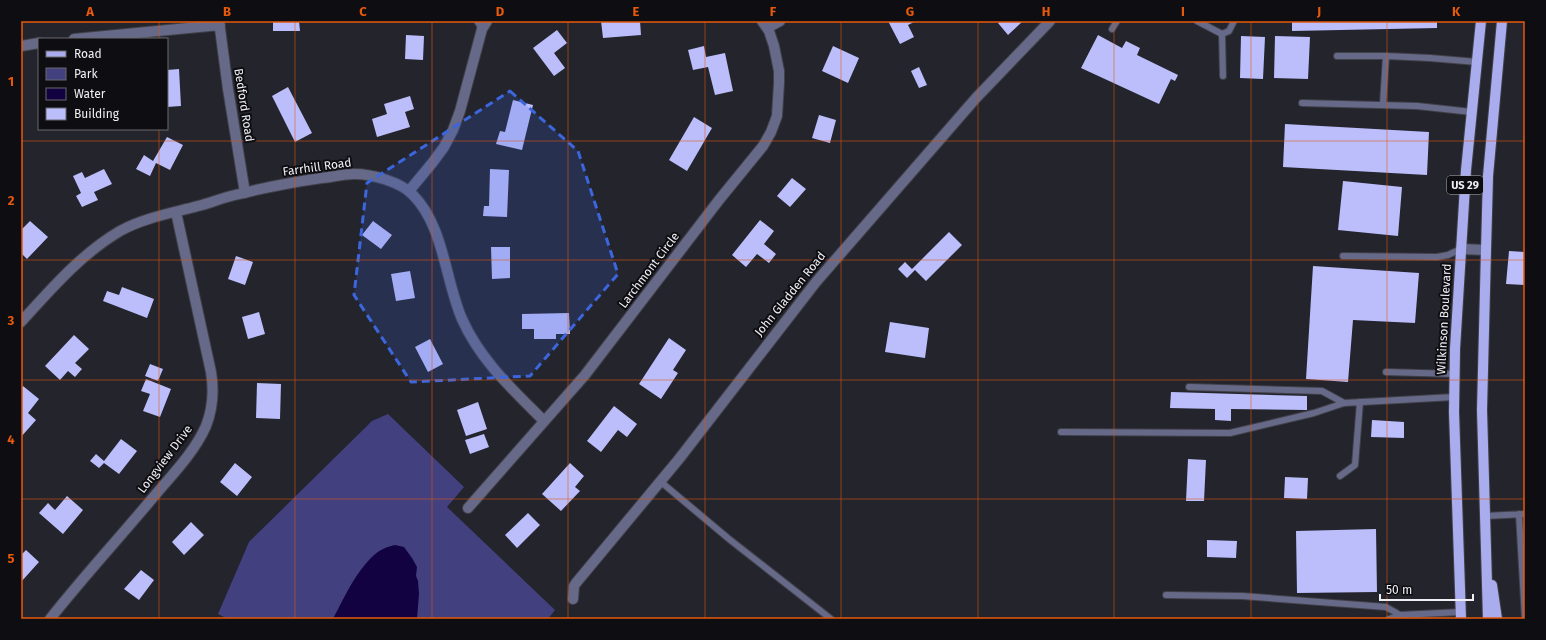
<svg xmlns="http://www.w3.org/2000/svg" width="1546" height="640" font-family="'Fira Sans',sans-serif">
<rect width="100%" height="100%" fill="#24242d"/>
<path fill="#42407f" d="M388,414L464,487L447,507L555,610L548,619H228L218,614L249,542L372,421Z"/>
<path fill="#120241" d="M395,545L404,547L412,558L417,567L416,576L418,581L419,594L417,619H333C344,598 361,560 383,549C386,547 391,546 395,545Z"/>
<path fill="#bbbefb" d="M273,21H299L300,31H273Z
M601,21H640L641,35L603,38Z
M888,21H916L908,25L914,37L900,44Z
M1001,21H1021L1022,22L1008,35L998,23Z
M1292,21H1437V28L1292,31Z
M557,30L567,43L554,53L565,68L554,76L533,48Z
M406,35L424,36L423,60L405,59Z
M1098,35L1122,48L1126,41L1140,48L1137,55L1178,75L1175,81L1171,79L1159,104L1081,68Z
M1241,36L1265,37L1263,79L1240,78Z
M1275,36L1310,37L1308,79L1274,78Z
M704,46L706,57L725,53L733,91L715,95L708,67L693,70L688,50Z
M833,46L859,58L848,83L822,71Z
M919,67L927,85L919,88L911,71Z
M179,69L181,106L167,107V70Z
M288,87L312,133L295,142L272,96Z
M410,96L414,109L405,112L410,127L377,137L372,119L387,114L384,104Z
M513,100L533,105L522,150L496,144L500,131L505,132Z
M819,115L836,120L830,143L812,138Z
M694,117L712,128L687,171L669,160Z
M1285,124L1429,132L1427,175L1283,167Z
M167,137L183,145L170,170L156,163L150,176L136,169L144,155L153,161Z
M104,169L112,184L94,192L98,200L82,207L76,196L81,193L73,176L82,172L85,178Z
M490,169L509,170L507,217L483,216L484,206H489Z
M792,178L806,189L790,207L777,196Z
M1343,181L1402,187L1398,236L1338,230Z
M760,220L774,231L764,244L776,254L769,263L757,254L746,267L732,255Z
M30,221L48,237L27,259L21,253V230Z
M373,221L392,235L381,249L362,235Z
M949,232L962,245L926,281L915,270L907,278L898,269L905,262L912,269Z
M491,247H510V278L492,279Z
M1509,251L1525,252V285L1506,284Z
M236,256L253,262L245,285L228,279Z
M1313,266L1419,273L1415,323L1353,320L1348,382L1306,379Z
M410,271L415,298L396,301L391,274Z
M122,287L154,299L147,318L103,301L107,291L119,295Z
M259,312L265,334L248,339L242,317Z
M569,313L570,334H556V339H534V329H522V314Z
M890,322L929,328L925,358L885,352Z
M74,335L89,349L75,363L82,369L75,377L68,371L60,380L45,366Z
M669,338L686,350L673,370L678,373L661,399L639,384Z
M430,339L443,364L428,372L415,347Z
M150,364L163,369L158,381L145,376Z
M146,379L171,389L160,417L143,411L150,394L141,391Z
M257,383L281,384L280,419L256,418Z
M23,386L39,399L28,413L36,420L21,437V389Z
M1171,392L1307,396V410L1231,409V421L1215,420V409L1170,408Z
M478,402L487,429L466,436L457,410Z
M614,406L637,424L627,437L618,430L601,452L587,441Z
M1372,420L1404,422V438L1371,437Z
M484,434L489,447L470,454L465,440Z
M121,439L137,451L119,474L104,463L99,468L90,461L96,454L104,461Z
M1188,459L1206,460L1204,501H1186Z
M235,463L252,477L237,496L220,482Z
M570,463L584,476L575,487L580,491L561,511L542,494Z
M1285,477L1308,478L1307,499L1284,498Z
M67,496L83,510L63,534L39,513L48,503L55,510Z
M528,513L540,525L517,548L505,535Z
M191,522L204,535L184,555L172,542Z
M1376,529L1377,592L1297,593L1296,531Z
M1207,540L1237,541L1236,558L1207,557Z
M26,550L39,562L21,582V555Z
M141,570L154,580L139,600L124,589Z"/>
<g fill="none" stroke-linecap="round" stroke-linejoin="round">
<defs>
<path id="service" d="M477,21L482,29
M1197,21L1222,34L1229,31L1234,21
M1112,29L1117,21
M1222,34L1223,76
M1337,56H1386
M1302,103L1417,106L1472,112
M1383,104L1386,56L1430,58L1477,62
M1343,256L1437,257L1448,255L1461,249
M1386,372L1455,374
M1189,387L1322,391L1344,403
M1061,432L1230,433L1314,413L1344,403L1454,397
M1340,476L1355,465L1360,402
M661,482L729,539L831,619
M1519,514L1525,619
M1485,516L1525,514
M1166,595L1242,596L1386,607L1400,615
M1389,619L1400,615L1461,612"/>
<path id="minor" d="M219,21L228,89L245,193
M767,28L780,21
M74,39L220,25
M21,46L39,43
M409,191L433,162L444,147L453,130L460,111L482,29L487,21
M1461,249L1486,250
M21,322C51,289 81,254 120,231C143,218 172,213 198,206C210,203 222,198 235,195C263,188 293,182 322,178C332,177 344,174 354,174C372,174 401,182 413,195C444,226 445,280 462,319C480,360 513,390 544,421
M468,508L585,375L719,200L763,146L771,132L777,116L779,83V71L774,46L769,31L762,21
M573,599L574,586L576,583L679,459L816,282L976,98L1050,21
M50,619C84,576 121,536 156,494C174,473 195,451 206,426C213,408 214,390 211,372L176,212"/>
<path id="primary" d="M1492,585L1497,619
M1461,619L1454,412L1455,349L1466,170L1481,21
M1488,619L1482,410L1486,250L1488,176L1502,21"/>
</defs>
<use href="#service" stroke="#404049" stroke-width="8"/>
<use href="#minor" stroke="#404049" stroke-width="12"/>
<use href="#primary" stroke="#404049" stroke-width="12"/>
<use href="#service" stroke="#676988" stroke-width="6"/>
<use href="#minor" stroke="#676988" stroke-width="10"/>
<use href="#primary" stroke="#aaaded" stroke-width="10"/>
</g>
<path fill="#3c66dc" fill-opacity="0.2" stroke="#3c66dc" stroke-width="3" stroke-dasharray="8 5" stroke-linejoin="round" d="M510,91L578,151L618,274L530,376L411,382L354,295L367,183Z"/>
<path fill="none" stroke="#e8590c" stroke-width="1" stroke-opacity="0.55" d="M159,21V39M295,21V619M432,21V619M568,21V619M705,21V619M841,21V619M978,21V619M1114,21V619M1251,21V619M1387,21V619M159,129V619M21,141H1525M21,260H1525M21,380H1525M21,499H1525"/>
<g text-anchor="middle" stroke-width="4" stroke-linejoin="round" paint-order="stroke">
<rect fill="#0e0e12" stroke="#acacb1" stroke-width="1" x="1447" y="176" width="36" height="18" rx="3"/>
<g font-size="11" font-weight="bold" fill="#efeff5">
<text x="1465" y="189">US 29</text>
</g>
<g font-size="12" fill="#efeff5" stroke="#0e0e12">
<text transform="translate(244 105) rotate(81)" y="4">Bedford Road</text>
<text transform="translate(317 167) rotate(-8)" y="4">Farrhill Road</text>
<text transform="translate(649 270) rotate(-53)" y="4">Larchmont Circle</text>
<text transform="translate(790 294) rotate(-51)" y="4">John Gladden Road</text>
<text transform="translate(1444 319) rotate(-87)" y="4">Wilkinson Boulevard</text>
<text transform="translate(165 459) rotate(-53)" y="4">Longview Drive</text>
</g>
</g>
<rect width="1546" height="640" fill="none" stroke="#0e0e12" stroke-width="44"/>
<rect x="38" y="38" width="130" height="92" fill="#0e0e12" stroke="#68686d"/>
<rect x="46" y="51" width="20" height="6" fill="#aaaded" stroke="#68686d"/>
<text x="74" y="58" font-size="12" fill="#efeff5">Road</text>
<rect x="46" y="68" width="20" height="12" fill="#42407f" stroke="#68686d"/>
<text x="74" y="78" font-size="12" fill="#efeff5">Park</text>
<rect x="46" y="88" width="20" height="12" fill="#120241" stroke="#68686d"/>
<text x="74" y="98" font-size="12" fill="#efeff5">Water</text>
<rect x="46" y="108" width="20" height="12" fill="#bbbefb" stroke="#68686d"/>
<text x="74" y="118" font-size="12" fill="#efeff5">Building</text>
<path d="M1380 594v6h93v-6" fill="none" stroke="#efeff5" stroke-width="2"/>
<text x="1386" y="594" font-size="12" fill="#efeff5" stroke="#0e0e12" stroke-width="3" paint-order="stroke">50 m</text>
<rect x="22" y="22" width="1502" height="596" fill="none" stroke="#e8590c" stroke-width="1.5"/>
<g font-size="13" text-anchor="middle" font-weight="bold" fill="#e8590c">
<text x="90" y="16">A</text>
<text x="227" y="16">B</text>
<text x="363" y="16">C</text>
<text x="500" y="16">D</text>
<text x="636" y="16">E</text>
<text x="773" y="16">F</text>
<text x="910" y="16">G</text>
<text x="1046" y="16">H</text>
<text x="1183" y="16">I</text>
<text x="1319" y="16">J</text>
<text x="1456" y="16">K</text>
<text x="11" y="86">1</text>
<text x="11" y="205">2</text>
<text x="11" y="325">3</text>
<text x="11" y="444">4</text>
<text x="11" y="563">5</text>
</g>
</svg>
